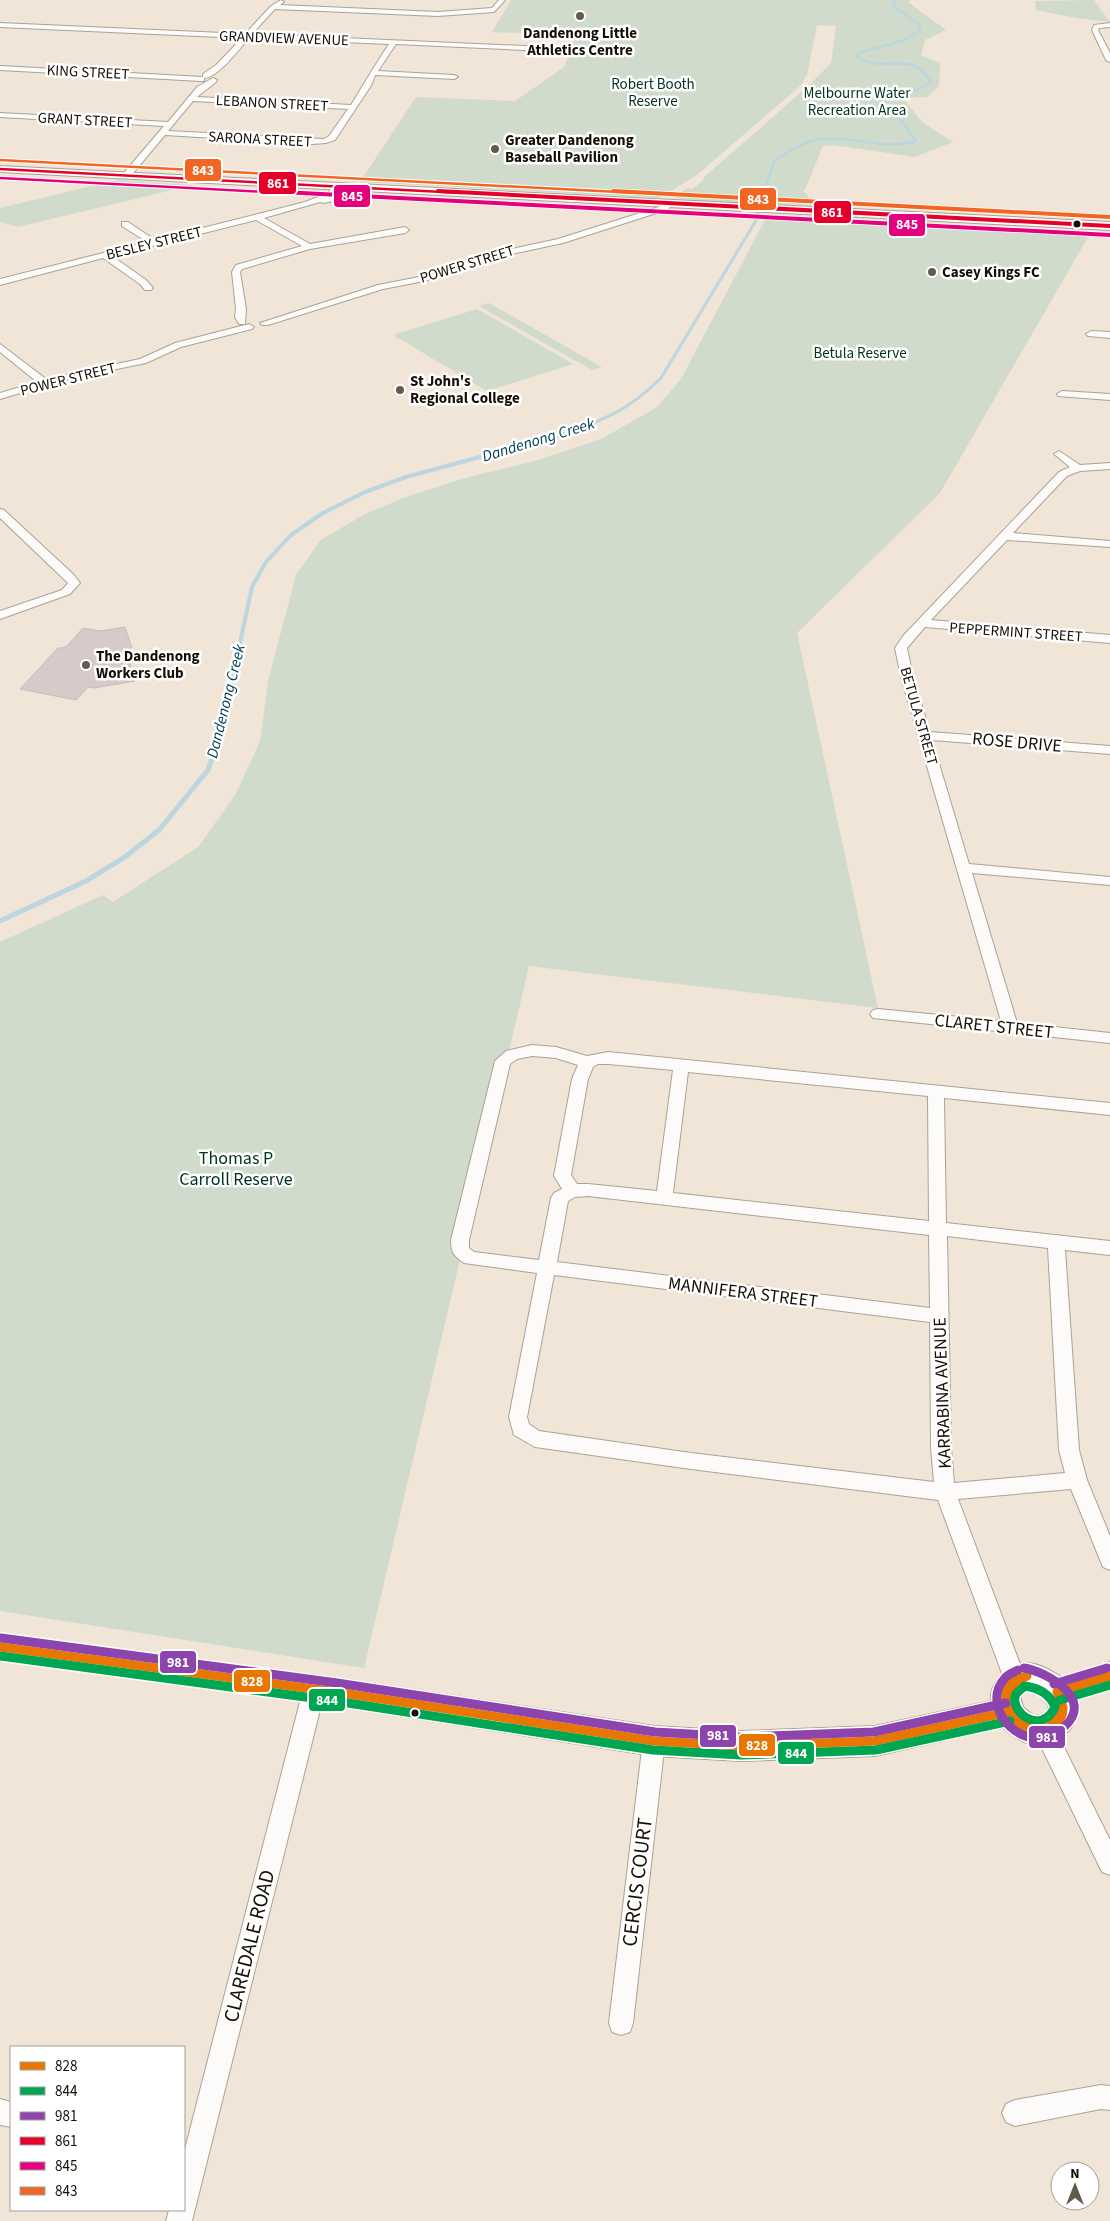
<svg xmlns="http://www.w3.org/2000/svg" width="1110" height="2221" font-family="'Source Sans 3',sans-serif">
<rect width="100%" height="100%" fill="#f0e5d6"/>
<path fill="#d1dbcb" d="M511,0H911L908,2L946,30L925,40L921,55L940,63L939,86L927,97L903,98L922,122L953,142L915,157L833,145L823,146L805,190L802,191L806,193L813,205L707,202L676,198V196L687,188L693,189L705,178H703L807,87L831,63L836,26L817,25L807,75L800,86L697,175L659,198L360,182L416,97L515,101L564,67L576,35L492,32Z
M1094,0L1110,22L1076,18L1036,10L1035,1Z
M117,180L193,185L18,227L0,222V208Z
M768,214L1091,232L940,493L797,633L878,1008L529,966L364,1668L0,1611V942L103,895L113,902L198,847L235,795L260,742L268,681L296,575L321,540L365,514L406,497L465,478L535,461L601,439L656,408L681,379Z
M489,303L602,367L592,370L479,306Z
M477,309L573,364L487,391L393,335Z"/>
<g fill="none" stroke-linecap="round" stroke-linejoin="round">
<path stroke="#bbd6df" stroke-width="2.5" d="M763,193L775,160C789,152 804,141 820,139C853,135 883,151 916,141L902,121L882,108L881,101C895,87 915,98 930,81C912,48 885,75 857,57L859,53L904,40L920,30V25L893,6L896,0"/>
<path stroke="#bbd6df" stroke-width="3" d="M561,435C604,420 629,410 661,378L757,219L758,207L764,191"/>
<path stroke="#bbd6df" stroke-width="4" d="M219,740L252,587L266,562L291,535L323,513L365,492L406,477L565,434"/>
<path stroke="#bbd6df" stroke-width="5" d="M0,921L86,881L125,857L159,830L208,770L219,739"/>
</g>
<path fill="#d6cbca" stroke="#c7bcba" d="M125,627L132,648L126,649L135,681L94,688L88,687L76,700L20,689L58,648H63L68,645L83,628L101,631Z"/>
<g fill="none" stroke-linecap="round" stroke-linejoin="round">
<defs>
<path id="minor" d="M281,0L284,2L280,5L438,12L492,8L499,0H505L494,12L438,16L275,9L252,34L569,48L572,50L569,52L396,44L378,71L454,75L458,77L454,79L375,75L372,84L335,140L326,143L312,144L165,135L129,178H123V174L164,126L0,117V113L168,122L197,87L213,78L217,80L216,82L197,97L351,105C364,84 375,65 389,44L249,38C239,49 218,78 204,78V81H201L0,70V66L203,77V74L216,65L242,38L0,27V23L245,34L271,6ZM193,101L348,109L329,136L324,139L168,131Z
M1110,23V27L1099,28L1098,30L1110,53V62L1106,60L1092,30L1094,25Z
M336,183L343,185L334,196L345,194L359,185L366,187L351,198L323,203L320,202L264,218L310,244L405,227L409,230L405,233L310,249L242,269L240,272L246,309L245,324H239L235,317L236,309L232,272L236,265L302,246L256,220L112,256L146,280L153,288L151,290H145L140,284L103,258L0,285V279L147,242L122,226V222H128L155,240L305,202L328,193Z
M664,201L671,203L669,209L563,243L493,258L434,279L383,289L268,325H262L260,323L378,285L429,275L488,254L558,239L662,206Z
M249,324L254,327L252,329L181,347L146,363L68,379L0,399V393L37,382L0,352V344L46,379L140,359L175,343Z
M1091,331L1110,332V338L1088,336L1086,334Z
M1062,391L1110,394V400L1058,396L1057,394Z
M1059,451L1080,465L1110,463V469L1080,471L1067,476L1013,533L1110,541V547L1007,540L931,620L1110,635V643L925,627L907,648L913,677L930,732L1110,746V754L932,740L969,864L1110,877V885L972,873L1017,1023L1110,1033V1043L873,1018L870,1014L873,1010L878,1009L1001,1021L901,677L895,648L903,636L1059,472L1070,467L1054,454Z
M0,509L4,510L74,575L80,583L70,594L0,619V611L62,590L68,583L0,518Z
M532,1045L556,1047L587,1056L608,1052L1110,1103V1115L944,1098L946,1223L1110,1241V1255L1065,1250L1079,1450L1087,1480L1110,1536V1570L1103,1567L1071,1489L958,1499L1026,1680L1023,1687L1015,1690L1007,1687L938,1500L691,1469L535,1447L514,1435L509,1417L537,1273L464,1263C454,1256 451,1253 451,1240L495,1061L506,1051ZM532,1056L556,1058L578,1065L572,1079L554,1176L562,1189L554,1193L551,1198L539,1260L474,1252L469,1248V1240L510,1064L517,1059ZM598,1064H608L673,1070L657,1191L588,1184H577L571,1175L588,1079L593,1067ZM688,1072L928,1096L929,1221L673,1193ZM588,1196L929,1235L930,1308L557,1262L568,1201L575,1197ZM947,1236L1048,1248L1059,1450L1065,1473L954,1483L951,1448ZM554,1275L930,1322L931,1448L934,1482L691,1453L539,1431L529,1424L527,1417Z
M314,1680L322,1683L325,1690L192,2221H166L169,2210H184V2153L303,1690L306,1683Z
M1044,1720L1052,1723L1110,1840V1875L1102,1872L1033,1730L1036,1723Z
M654,1730L662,1734L665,1741L633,2023L630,2032L621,2035L612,2032L609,2023L643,1741L646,1734Z
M1101,2085L1110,2086V2110L1101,2109L1015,2126L1006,2122L1002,2113L1006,2104L1015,2100Z
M0,2099L11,2102V2127L0,2125Z"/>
<path id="secondary" d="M0,166L1110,222V230L0,172Z
M0,1634L336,1678L654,1726L741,1731L875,1726L991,1701C989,1684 1006,1665 1024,1663C1036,1662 1051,1670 1061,1677L1110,1662V1690L1077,1700C1083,1724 1057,1750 1032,1745C1021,1742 1011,1735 1002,1727L875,1756L741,1761L654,1756L336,1706L0,1660ZM1026,1691C1036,1692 1045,1698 1049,1707L1045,1714L1034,1716L1023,1707L1020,1696Z"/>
</defs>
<use href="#minor" stroke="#aaa296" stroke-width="2"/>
<use href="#secondary" stroke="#aaa296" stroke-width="2"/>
<use href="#minor" fill="#fdfbf9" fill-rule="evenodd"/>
<use href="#secondary" fill="#fdfbf9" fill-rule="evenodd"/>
<defs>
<path id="bus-1" d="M0,1647L336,1692L654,1741L741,1746L875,1741L1008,1712
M1057,1692L1110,1676
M1006,1704C1025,1736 1066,1741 1058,1694
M1006,1704C1009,1712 1011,1719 1018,1724C1033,1734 1062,1730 1063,1709C1063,1704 1060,1699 1058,1694
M1006,1704C1004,1688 1012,1679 1027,1676
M1006,1704C1005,1689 1014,1681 1027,1676"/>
<path id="bus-2" d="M0,1656L335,1701L653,1750L741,1755L876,1750L1010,1721
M1025,1686C1039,1688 1050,1694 1055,1707C1041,1737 1008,1711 1016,1694C1018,1691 1023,1688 1025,1686Z
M1060,1700L1110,1685"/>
<path id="bus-3" d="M1,1638L337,1683L655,1732L741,1737L874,1732L1006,1703
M1018,1670C1014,1672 1008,1674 1005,1678C977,1708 1027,1762 1065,1726C1094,1699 1048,1672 1024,1668
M1054,1684L1107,1668"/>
<path id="bus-4-far1" d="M0,169L462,193"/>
<path id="bus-4" d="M438,191L1110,226"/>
<path id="bus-5-far1" d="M0,178L287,193"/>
<path id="bus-5" d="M263,191L1110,235"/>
<path id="bus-6-far1" d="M0,160L638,193"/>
<path id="bus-6" d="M613,191L1110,217"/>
</defs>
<use href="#bus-1" stroke="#fff" stroke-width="12"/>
<use href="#bus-2" stroke="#fff" stroke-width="12"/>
<use href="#bus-3" stroke="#fff" stroke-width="12"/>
<use href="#bus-4-far1" stroke="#fff" stroke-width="4.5"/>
<use href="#bus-4" stroke="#fff" stroke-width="5.5"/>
<use href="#bus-5-far1" stroke="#fff" stroke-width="4.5"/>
<use href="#bus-5" stroke="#fff" stroke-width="5.5"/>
<use href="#bus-6-far1" stroke="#fff" stroke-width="4.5"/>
<use href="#bus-6" stroke="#fff" stroke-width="5.5"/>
<use href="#bus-1" stroke="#e87601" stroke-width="9"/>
<use href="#bus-2" stroke="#00a651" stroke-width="9"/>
<use href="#bus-3" stroke="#8e44ad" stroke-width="9"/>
<use href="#bus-4-far1" stroke="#e4002b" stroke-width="2.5"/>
<use href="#bus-4" stroke="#e4002b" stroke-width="4"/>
<use href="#bus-5-far1" stroke="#e5007d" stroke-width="2.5"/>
<use href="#bus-5" stroke="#e5007d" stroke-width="4"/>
<use href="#bus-6-far1" stroke="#f26522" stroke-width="2.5"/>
<use href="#bus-6" stroke="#f26522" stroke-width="4"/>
</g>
<g fill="#625a4f" stroke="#fff" stroke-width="2">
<circle cx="580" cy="16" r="5"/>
<circle cx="495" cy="149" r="5"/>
<circle cx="932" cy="272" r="5"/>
<circle cx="400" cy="390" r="5"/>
<circle cx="86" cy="665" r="5"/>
</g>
<g fill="#160f06" stroke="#fff" stroke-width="2">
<circle cx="1077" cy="224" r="4.5"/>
<circle cx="415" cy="1713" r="4.5"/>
</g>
<g text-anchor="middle" stroke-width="5" stroke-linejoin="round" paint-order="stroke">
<g font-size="15" font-weight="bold" fill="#160f06" stroke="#fff" text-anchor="start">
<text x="580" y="38" text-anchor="middle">Dandenong Little<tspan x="580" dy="17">Athletics Centre</tspan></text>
<text x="505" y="145">Greater Dandenong<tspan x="505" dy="17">Baseball Pavilion</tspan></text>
<text x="942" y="277">Casey Kings FC</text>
<text x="410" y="386">St John's<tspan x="410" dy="17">Regional College</tspan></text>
<text x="96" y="661">The Dandenong<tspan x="96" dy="17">Workers Club</tspan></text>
</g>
<g font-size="15" fill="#160f06" stroke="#fff">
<text transform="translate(284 38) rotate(2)" y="5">GRANDVIEW AVENUE</text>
<text transform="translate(88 72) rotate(3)" y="5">KING STREET</text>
<text transform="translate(272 103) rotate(3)" y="5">LEBANON STREET</text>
<text transform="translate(85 120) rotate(3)" y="5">GRANT STREET</text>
<text transform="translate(260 139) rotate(3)" y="5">SARONA STREET</text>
<text transform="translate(154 243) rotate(-14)" y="5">BESLEY STREET</text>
<text transform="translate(467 264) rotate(-17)" y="5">POWER STREET</text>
<text transform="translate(68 379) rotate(-14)" y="5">POWER STREET</text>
<text transform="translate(1016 632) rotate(4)" y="5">PEPPERMINT STREET</text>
<text transform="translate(919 716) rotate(74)" y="5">BETULA STREET</text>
</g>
<g font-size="15" fill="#00341d" stroke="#fff">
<text x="653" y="89">Robert Booth<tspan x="653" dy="17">Reserve</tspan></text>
<text x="857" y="98">Melbourne Water<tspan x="857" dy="17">Recreation Area</tspan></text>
<text x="860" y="358">Betula Reserve</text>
</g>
<g font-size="16" font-style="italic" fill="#024256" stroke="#fff">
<text transform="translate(538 439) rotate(-17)" y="6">Dandenong Creek</text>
<text transform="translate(225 701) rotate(-76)" y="6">Dandenong Creek</text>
</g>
<g font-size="18" fill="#160f06" stroke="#fff">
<text transform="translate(1017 742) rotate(5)" y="6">ROSE DRIVE</text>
<text transform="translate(994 1026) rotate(6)" y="6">CLARET STREET</text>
<text transform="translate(743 1292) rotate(7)" y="6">MANNIFERA STREET</text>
<text transform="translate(942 1393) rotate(-92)" y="6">KARRABINA AVENUE</text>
</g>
<g font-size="18" fill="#00341d" stroke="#fff">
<text x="236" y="1164">Thomas P<tspan x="236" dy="21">Carroll Reserve</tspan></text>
</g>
<g font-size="21" fill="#160f06" stroke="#fff">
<text transform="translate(637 1882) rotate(-83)" y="7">CERCIS COURT</text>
<text transform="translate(249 1946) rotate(-76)" y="7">CLAREDALE ROAD</text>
</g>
</g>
<g stroke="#fff" stroke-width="2">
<rect x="184" y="158" width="38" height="24" rx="5" fill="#f26522"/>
<rect x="258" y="171" width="39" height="24" rx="5" fill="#e4002b"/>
<rect x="333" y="184" width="38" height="24" rx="5" fill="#e5007d"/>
<rect x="739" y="187" width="38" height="24" rx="5" fill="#f26522"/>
<rect x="813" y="200" width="39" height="24" rx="5" fill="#e4002b"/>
<rect x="888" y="213" width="38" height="24" rx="5" fill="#e5007d"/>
<rect x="159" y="1650" width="38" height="24" rx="5" fill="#8e44ad"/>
<rect x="233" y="1669" width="38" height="24" rx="5" fill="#e87601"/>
<rect x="308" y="1688" width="38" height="24" rx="5" fill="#00a651"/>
<rect x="699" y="1724" width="38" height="24" rx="5" fill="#8e44ad"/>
<rect x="1028" y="1725" width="38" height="24" rx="5" fill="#8e44ad"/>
<rect x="738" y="1733" width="38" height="24" rx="5" fill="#e87601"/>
<rect x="777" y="1741" width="38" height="24" rx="5" fill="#00a651"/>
</g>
<g font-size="14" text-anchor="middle" font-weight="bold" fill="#fff">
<text x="203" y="175">843</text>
<text x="278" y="188">861</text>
<text x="352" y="201">845</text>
<text x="758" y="204">843</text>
<text x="832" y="217">861</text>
<text x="907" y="229">845</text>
<text x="178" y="1667">981</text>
<text x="252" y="1686">828</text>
<text x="327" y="1705">844</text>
<text x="718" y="1740">981</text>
<text x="1047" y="1742">981</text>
<text x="757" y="1750">828</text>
<text x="796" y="1758">844</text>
</g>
<rect x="10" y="2046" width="175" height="165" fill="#ffffff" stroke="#a29f9b"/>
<rect x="20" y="2062" width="25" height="8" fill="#e87601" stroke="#a29f9b"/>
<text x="55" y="2071" font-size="15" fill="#160f06">828</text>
<rect x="20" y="2087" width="25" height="8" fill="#00a651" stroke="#a29f9b"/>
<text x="55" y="2096" font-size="15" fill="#160f06">844</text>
<rect x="20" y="2112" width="25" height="8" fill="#8e44ad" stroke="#a29f9b"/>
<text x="55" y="2121" font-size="15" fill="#160f06">981</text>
<rect x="20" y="2137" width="25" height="8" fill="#e4002b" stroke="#a29f9b"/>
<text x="55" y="2146" font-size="15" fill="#160f06">861</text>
<rect x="20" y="2162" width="25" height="8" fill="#e5007d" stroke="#a29f9b"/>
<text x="55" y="2171" font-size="15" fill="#160f06">845</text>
<rect x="20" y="2187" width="25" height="8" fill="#f26522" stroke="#a29f9b"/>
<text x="55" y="2196" font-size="15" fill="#160f06">843</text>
<g transform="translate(1075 2186)"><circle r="24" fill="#ffffff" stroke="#a29f9b"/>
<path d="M0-4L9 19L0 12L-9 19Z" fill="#625a4f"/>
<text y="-8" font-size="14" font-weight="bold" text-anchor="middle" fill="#160f06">N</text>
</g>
</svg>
